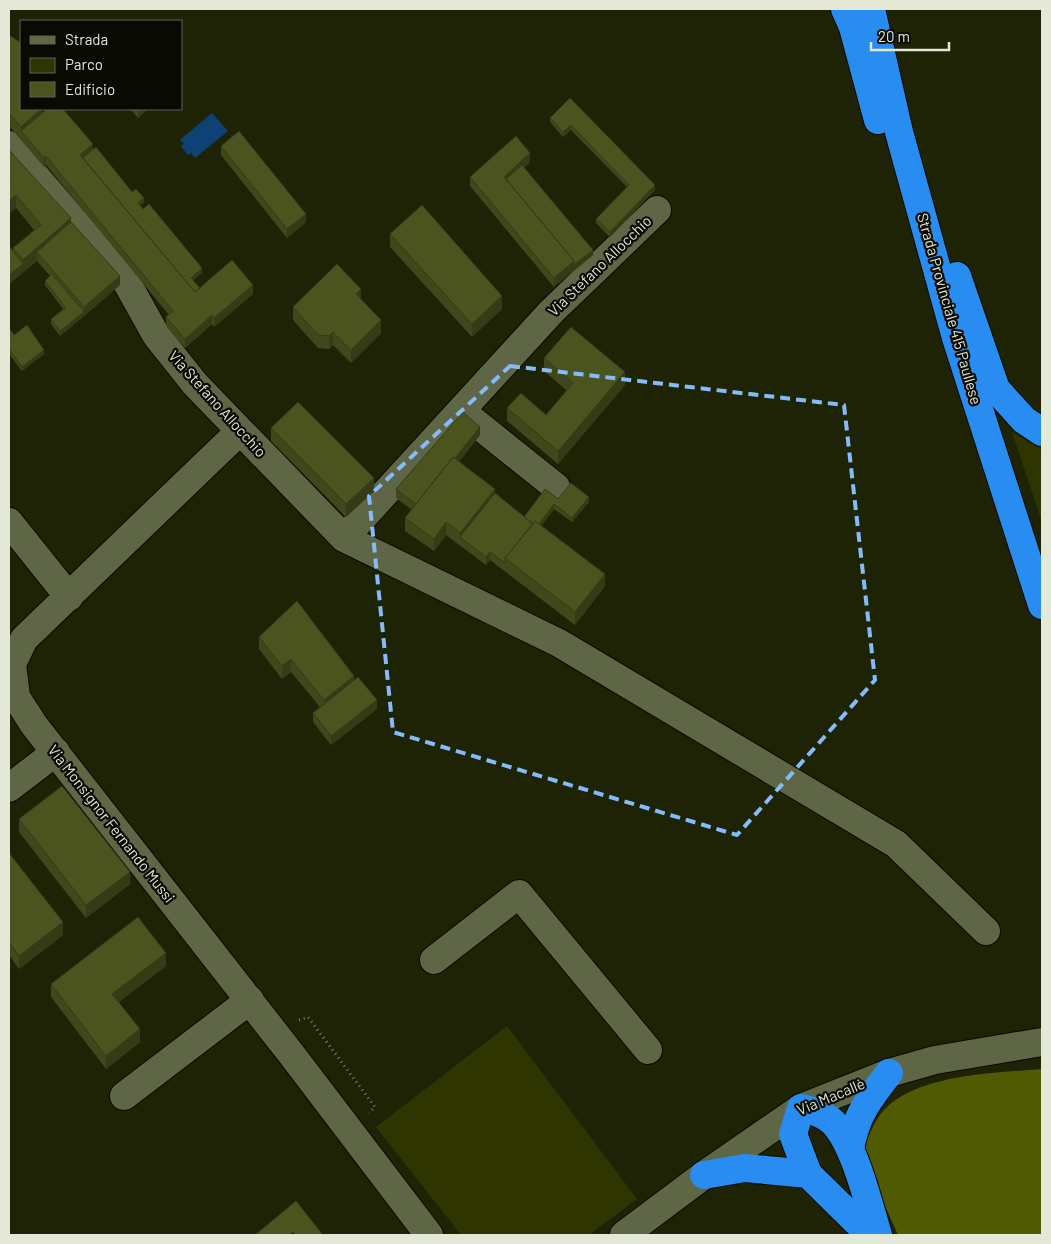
<svg xmlns="http://www.w3.org/2000/svg" width="1051" height="1244" font-family="Barlow,sans-serif">
<rect width="100%" height="100%" fill="#1e2305"/>
<path fill="#2e3500" d="M1012,432L1042,450V522Z
M507,1026L637,1199L589,1235H461L376,1127Z"/>
<path fill="#4f5a03" d="M1042,1069V1235H898L871,1175L864,1146C869,1137 872,1126 878,1118C906,1074 995,1073 1042,1069Z"/>
<path fill="#0f4274" d="M212,113L228,131L195,158L191,153L188,155L181,146L184,144L180,140Z"/>
<g fill="none" stroke-linecap="round" stroke-linejoin="round">
<defs>
<path id="minor" d="M9,145L127,283L156,335L195,384L344,538L559,643L896,844L986,931
M461,411L556,487
M240,431L24,639L12,664L16,697L34,725L292,1055L429,1235
M9,522L69,597
M344,538L551,312L657,210
M9,788L56,752
M434,960L519,894L648,1050
M124,1096L250,1000
M624,1235L704,1175L801,1108L889,1073L935,1060L1042,1042"/>
<path id="highway" d="M845,9L853,27L878,120
M871,9L899,132L956,338L1042,605
M957,276L996,389L1024,420L1042,432
M850,1149C856,1115 868,1100 889,1073
M704,1175L745,1168L808,1174
M870,1235L808,1174L793,1134L801,1108C811,1110 821,1113 829,1119C853,1136 869,1206 878,1235"/>
</defs>
<use href="#minor" stroke="#080b00" stroke-width="30"/>
<use href="#highway" stroke="#080b00" stroke-width="30"/>
<path stroke="#7c8068" stroke-width="3" stroke-dasharray="1 4" stroke-linecap="butt" d="M299,1020L308,1017L375,1107L369,1113"/>
<use href="#minor" stroke="#5f6646" stroke-width="28"/>
<use href="#highway" stroke="#288cf0" stroke-width="28"/>
</g>
<path fill="#40481b" d="M9,35L21,109H42V113L93,149L132,192L144,203L140,205L202,273L193,280L200,288L253,294L214,327L212,324L185,348L166,326V317L169,315L59,181L46,165L44,167L9,126Z
M570,98L655,190L610,237L596,223V219L627,187L571,130L563,137L550,122V118Z
M130,109H148L138,118Z
M221,146L306,222L287,238L221,155Z
M9,150L71,222L120,285L84,316L60,336L51,324V319L63,309L45,285V281L50,276L37,261L9,284V246L13,251V248L34,230L16,208L9,213Z
M530,162L524,168L593,255L554,287L470,186V177Z
M390,234L502,309L472,337L390,247Z
M361,299L381,333L351,363L333,345L329,349L318,348L293,320V307Z
M9,328L14,335L44,354L22,371L9,354Z
M544,358L625,385L558,464L507,421V408L546,415L567,391L544,371Z
M271,428L374,491L346,517L271,441Z
M480,435L459,462L495,493L524,517L558,499L589,502L572,522L554,509L541,526L605,586L575,625L490,560L486,565L446,535L434,551L405,531V518L412,510L396,498V489Z
M259,637L354,680L377,709L331,745L313,722V713L320,707L291,672L282,679L259,649Z
M19,819L130,884L86,918L19,832Z
M9,853L63,935L19,969L9,955Z
M166,966L119,1002L140,1042L106,1069L51,997V984Z"/>
<path fill="#343b16" d="M41,109H42V121L21,131V140V127Z
M138,109H148L138,118Z
M571,125V130L563,137V132Z
M93,144V153L83,162L80,155Z
M530,153V162L506,184L504,177Z
M46,156V165L44,167V158Z
M655,185V190L610,237V232Z
M16,195V208L9,213V201Z
M144,198V203L138,207V203Z
M306,214V222L287,238V229Z
M71,218V231L37,252V261L9,284V275L23,264V260Z
M593,250V255L554,287V278L574,261Z
M202,268V273L191,282V278Z
M120,276V285L84,316L60,336V331L84,312V307Z
M253,285V294L214,327V318Z
M361,289V301L356,294Z
M502,296V309L472,337V324Z
M212,315V324L185,348V339Z
M381,320V333L351,363V350Z
M333,332V345L329,349V336Z
M44,350V354L22,371V367Z
M625,372V385L558,464V451Z
M480,427V435L418,514V505Z
M374,478V491L346,517V504Z
M495,489V502L460,537V533Z
M589,497V502L572,522V518Z
M554,504V509L535,534L507,560Z
M446,522V535L434,551V539Z
M490,552V560L486,565V557Z
M605,574V586L575,625V612Z
M291,659V672L282,679V666Z
M354,676V689L324,713V700Z
M377,700V709L331,745V736Z
M130,872V884L86,918V905Z
M63,922V935L19,969V956Z
M166,953V966L112,1007V994Z
M140,1029V1042L106,1069V1056Z"/>
<path fill="#4b541f" stroke="#343b16" d="M9,35L21,43V109H41L21,127L9,113Z
M570,98L655,185L610,232L596,219L629,185L571,125L563,132L550,118Z
M47,109H63L93,144L80,155L195,292L232,260L253,285L214,318L212,315L185,339L166,317L173,311L59,172L46,156L44,158L21,131Z
M239,131L306,214L287,229L221,146Z
M516,136L530,153L504,177L574,261L554,278L470,177Z
M96,147L132,192L136,189L144,198L138,203L143,209L149,204L202,268L191,278L200,288L195,292L83,158Z
M9,150L71,218L23,260L13,248L41,225L16,195L9,201V183L10,182L9,180Z
M522,165L593,250L574,265V261L506,179Z
M422,205L502,296L472,324L390,234Z
M71,222L120,276L84,307L37,252Z
M9,246L23,264L9,275Z
M337,264L361,289L356,294L381,320L351,350L333,332L329,336L318,335L293,307Z
M52,274L84,312L60,331L51,319L66,308L45,281Z
M27,325L44,350L22,367L9,349V328L14,335Z
M571,327L625,372L558,451L507,408L521,393L546,415L573,383L544,358Z
M298,402L374,478L346,504L271,428Z
M463,412L480,427L455,458L453,457L416,504L396,489Z
M453,457L495,489L460,533L446,522L434,539L405,518Z
M571,483L589,497L572,518L554,504L539,524L535,521L533,524L524,517L545,489L558,499Z
M495,493L533,524L505,558V563L490,552L486,557L460,537Z
M535,521L605,574L575,612L505,558Z
M297,601L354,676L324,700L291,659L282,666L259,637Z
M358,677L377,700L331,736L313,713Z
M62,786L130,872L86,905L19,819Z
M9,853L63,922L19,956L9,942Z
M138,917L166,953L112,994L140,1029L106,1056L51,984Z
M296,1201L323,1235H296L293,1232L289,1235H255Z"/>
<path fill="none" stroke="#85bbfb" stroke-width="4" stroke-dasharray="10 6" stroke-linejoin="round" d="M510,366L844,405L875,680L737,835L393,732L369,496Z"/>
<g text-anchor="middle" stroke-width="4.5" stroke-linejoin="round" paint-order="stroke">
<g font-size="15" fill="#e4e8d6" stroke="#090b02">
<text transform="translate(600 266) rotate(-44)" y="5">Via Stefano Allocchio</text>
<text transform="translate(949 309) rotate(74)" y="5">Strada Provinciale 415 Paullese</text>
<text transform="translate(217 404) rotate(48)" y="5">Via Stefano Allocchio</text>
<text transform="translate(111 824) rotate(52)" y="5">Via Monsignor Fernando Mussi</text>
<text transform="translate(831 1097) rotate(-23)" y="5">Via Macallè</text>
</g>
</g>
<rect width="1051" height="1244" fill="none" stroke="#e4e8d6" stroke-width="20"/>
<rect x="20" y="20" width="162" height="90" fill="#090b02" stroke="#616357"/>
<rect x="30" y="36" width="25" height="8" fill="#5f6646" stroke="#616357"/>
<text x="65" y="45" font-size="15" fill="#e4e8d6">Strada</text>
<rect x="30" y="58" width="25" height="15" fill="#2e3500" stroke="#616357"/>
<text x="65" y="70" font-size="15" fill="#e4e8d6">Parco</text>
<rect x="30" y="82" width="25" height="15" fill="#4b541f" stroke="#616357"/>
<text x="65" y="95" font-size="15" fill="#e4e8d6">Edificio</text>
<path d="M871 42v8h78v-8" fill="none" stroke="#e4e8d6" stroke-width="2.5"/>
<text x="878" y="42" font-size="15" fill="#e4e8d6" stroke="#090b02" stroke-width="4" paint-order="stroke">20 m</text>
</svg>
